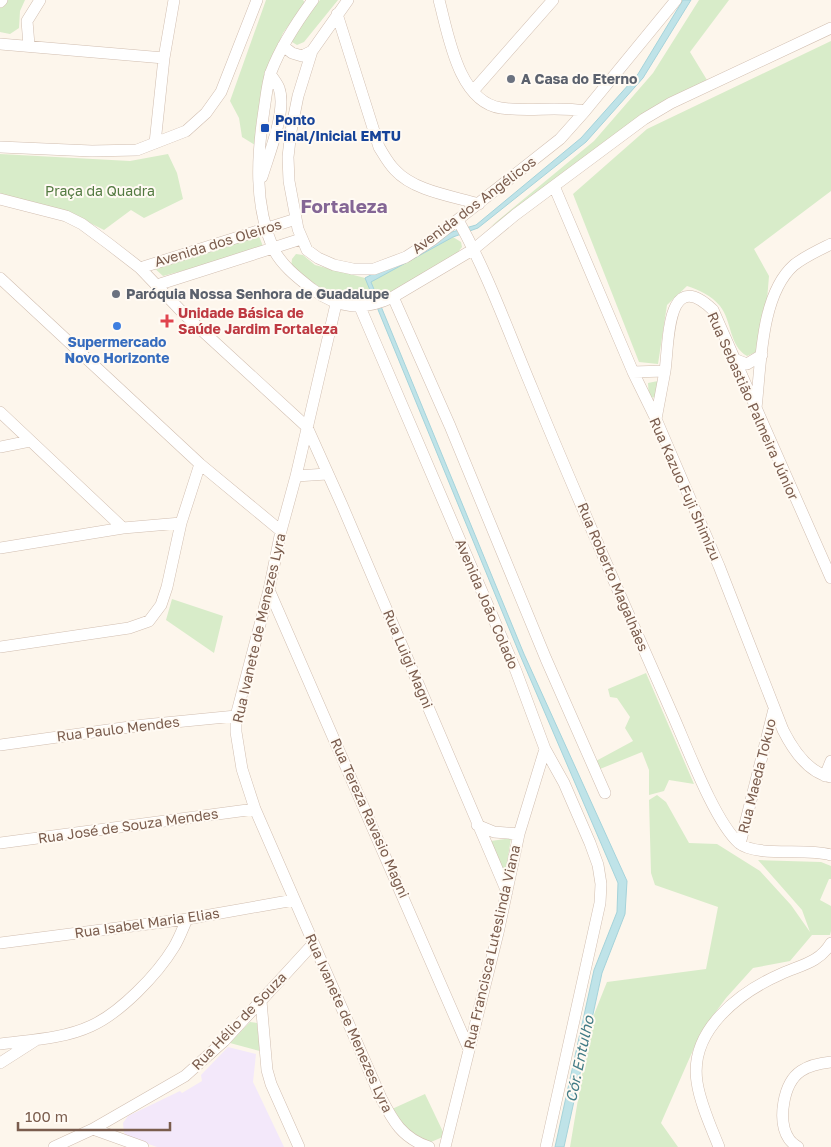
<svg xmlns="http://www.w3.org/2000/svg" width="831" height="1147" font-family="'Golos Text',sans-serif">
<rect width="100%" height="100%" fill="#fdf6ec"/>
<path fill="#f3e8fa" d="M228,1047L256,1054L253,1082L284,1147H157L128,1137L124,1133L123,1123L128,1116L180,1091L182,1093L202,1081L201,1075Z"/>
<path fill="#d8ecc9" d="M7,0H25L20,11L19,28L10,34L0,32V8Z
M266,0H303L305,3L283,33L270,64L255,145L242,137L239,118L230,101Z
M320,0H338L304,42L297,45L292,42L295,31Z
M699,0H729L690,52L707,80L490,227L594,141L653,73Z
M831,41V191L754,249L769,276L763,349L747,356C729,346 732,321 720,306C711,295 699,290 687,286L667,305L658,364L639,362L573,194L647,129Z
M0,154L130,161L168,154L177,173L183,199L144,218L131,210L104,230L74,215L0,195Z
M259,236L264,249L163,276L152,266Z
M453,237L461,242L462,247L454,257L389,293L358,298L332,296L291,267L292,259L296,254L303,255L315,265L365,278L404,262Z
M658,381L657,397L649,398L648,383Z
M172,599L223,616L214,653L166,620Z
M646,673L694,784L669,780L664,791L649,795V770L642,752L600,769L596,761L633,741L625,728L630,717L617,698L610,697L608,689Z
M657,795L666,802L689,843L717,844L760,871L791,905L810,932L802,910L758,860L821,862L831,866V879H829L820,900L831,906V931L830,935H812L790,961L753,968L726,998L701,1032L661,1123L678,1147H570L591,1022L607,982L706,969L718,907L655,885L651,873L649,800Z
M511,838L505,876L491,841Z
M250,1022L257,1023L260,1051L230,1043Z
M425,1094L445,1136L431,1142L415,1141L392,1109Z"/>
<path fill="#bfe3e8" stroke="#a5d3da" d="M683,0H691L643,78L586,142L478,228L453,237L371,282L524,654L627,881L625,914L602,973L564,1147H555L594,970L617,912L618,883L520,655L365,278L452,232L476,225L581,138L638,74Z"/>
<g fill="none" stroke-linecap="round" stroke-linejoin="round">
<defs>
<path id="minor" d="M313,0C296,23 281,46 271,72C267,84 266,98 264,110C257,156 254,204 273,248C281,265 298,278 312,289C339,309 363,311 393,297L474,249L515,215L644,119L671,103L831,28
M348,0L312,51L298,96L291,131L288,157L289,181L298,229L307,250L318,258L334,265L353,269H374L406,257L432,240L560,139L585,111L676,0
M439,0C448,33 458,102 501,108C529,112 558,106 585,111
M0,2L2,0
M337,14L379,147C384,155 388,163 395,170C414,191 452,196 479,204
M0,44L164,58
M29,45L27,21L40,0
M283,46L292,53L302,56L312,51
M473,91L553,0
M155,143L164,58L174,0
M0,147L92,151L137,150L186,131L206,113L221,92L257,0
M262,177C269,154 287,110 279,88C277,83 273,78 270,74
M554,186L633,372L656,419L719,566L783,730C793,750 808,773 831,777
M0,199L66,216L82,224L109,244L140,268L184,314L307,427L342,505L507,892
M458,220C488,274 508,331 532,388C576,496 624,604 671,711C686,744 714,821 739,843C757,858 807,847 831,855
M140,268L296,219
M0,278L200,464L281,531
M157,285L301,239
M393,297L450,426L546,659L605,793
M336,304L296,476L281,531L269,590L236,716V732L242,769L255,809L381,1098C393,1121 402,1138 429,1147
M360,307L516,671L545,749L564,783L590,843L598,865L601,884L600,903L546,1147
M734,359L747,364L762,355
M633,372L665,371C669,343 666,265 713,310L831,578
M756,408C761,366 760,295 794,265C804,257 819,250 831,244
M0,412L123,528
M656,419L665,371
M0,447L30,441
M296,476L327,474
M0,548L123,528L181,523
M269,590L468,1047
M0,647L129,628L149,621L161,605L167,587L181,523L200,464
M0,745L144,725L236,716
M825,776L831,761
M477,825L494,832L519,834
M0,843L255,809
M740,844L774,709
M0,943L187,919L294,900
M261,1001L267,1070L271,1084L299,1147
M0,1044C30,1040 63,1039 91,1026C120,1013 157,975 174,947C179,939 183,928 187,919
M0,1063L36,1040
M93,1129L143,1147
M54,1147L93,1129L185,1076L224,1041L313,944
M445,1147L498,933L519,834L545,749
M719,1147C711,1127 700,1103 697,1082C689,1030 740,992 781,974C801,965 819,963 831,943
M798,1147C795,1145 791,1142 789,1139C777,1121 783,1083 801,1071C810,1065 821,1063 831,1062"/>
</defs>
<use href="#minor" stroke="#d1beb0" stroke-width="12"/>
<use href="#minor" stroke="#fff" stroke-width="11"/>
</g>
<g fill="#6b7280" stroke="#fffaf3" stroke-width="2">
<circle cx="511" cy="79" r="5"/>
<circle cx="116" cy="294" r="5"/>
</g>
<rect fill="#1a4fb4" stroke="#fffaf3" stroke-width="2" x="260" y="123" width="10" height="10" rx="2.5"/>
<path fill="#e0444e" stroke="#fffaf3" stroke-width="2" d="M164.5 313.5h5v5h5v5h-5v5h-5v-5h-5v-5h5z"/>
<circle fill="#3f7fe0" stroke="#fffaf3" stroke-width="2" cx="117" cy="326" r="5"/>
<g text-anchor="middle" stroke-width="4" stroke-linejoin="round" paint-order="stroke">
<g font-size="14" font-weight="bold" fill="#5b616d" stroke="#fffaf3" text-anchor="start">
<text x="521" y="84">A Casa do Eterno</text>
<text x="126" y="299">Paróquia Nossa Senhora de Guadalupe</text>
</g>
<g font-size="14" font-weight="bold" fill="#164399" stroke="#fffaf3" text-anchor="start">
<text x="275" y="125">Ponto<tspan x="275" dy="16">Final/Inicial EMTU</tspan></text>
</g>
<g font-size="14" fill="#537a41" stroke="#fffaf3">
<text x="100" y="196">Praça da Quadra</text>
</g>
<g font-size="14" fill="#7a5c4d" stroke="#fffaf3">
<text transform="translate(474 205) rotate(-37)" y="5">Avenida dos Angélicos</text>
<text transform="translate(218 243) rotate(-17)" y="5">Avenida dos Oleiros</text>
<text transform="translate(753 406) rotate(66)" y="5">Rua Sebastião Palmeira Júnior</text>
<text transform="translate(685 489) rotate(66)" y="5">Rua Kazuo Fuji Shimizu</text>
<text transform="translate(613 577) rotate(67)" y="5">Rua Roberto Magalhães</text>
<text transform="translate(487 604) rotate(67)" y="5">Avenida João Colado</text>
<text transform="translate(259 628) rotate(-77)" y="5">Rua Ivanete de Menezes Lyra</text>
<text transform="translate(408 659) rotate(67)" y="5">Rua Luigi Magni</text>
<text transform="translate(118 729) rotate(-7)" y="5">Rua Paulo Mendes</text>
<text transform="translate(757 776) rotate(-76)" y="5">Rua Maeda Tokuo</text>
<text transform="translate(370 818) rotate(66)" y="5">Rua Tereza Ravasio Magni</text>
<text transform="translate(128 826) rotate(-8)" y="5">Rua José de Souza Mendes</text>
<text transform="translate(147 923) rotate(-8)" y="5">Rua Isabel Maria Elias</text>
<text transform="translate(492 947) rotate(-77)" y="5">Rua Francisca Luteslinda Viana</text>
<text transform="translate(239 1021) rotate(-46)" y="5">Rua Hélio de Souza</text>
<text transform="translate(349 1023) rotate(66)" y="5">Rua Ivanete de Menezes Lyra</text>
</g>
<g font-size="14" font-weight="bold" fill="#be3a42" stroke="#fffaf3" text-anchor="start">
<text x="178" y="318">Unidade Básica de<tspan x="178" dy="16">Saúde Jardim Fortaleza</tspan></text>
</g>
<g font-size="14" font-weight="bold" fill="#366cbe" stroke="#fffaf3">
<text x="117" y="347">Supermercado<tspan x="117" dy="16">Novo Horizonte</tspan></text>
</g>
<g font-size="15" font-style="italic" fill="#437c86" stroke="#fffaf3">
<text transform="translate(580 1059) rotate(-78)" y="5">Cór. Entulho</text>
</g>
<g font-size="19" font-weight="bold" fill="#846695" stroke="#fffaf3">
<text x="344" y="213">Fortaleza</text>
</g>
</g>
<path d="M18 1122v8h152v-8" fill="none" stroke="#7a5c4d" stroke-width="2.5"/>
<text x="25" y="1122" font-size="15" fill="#7a5c4d" stroke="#fffaf3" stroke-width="4" paint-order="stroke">100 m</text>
</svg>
